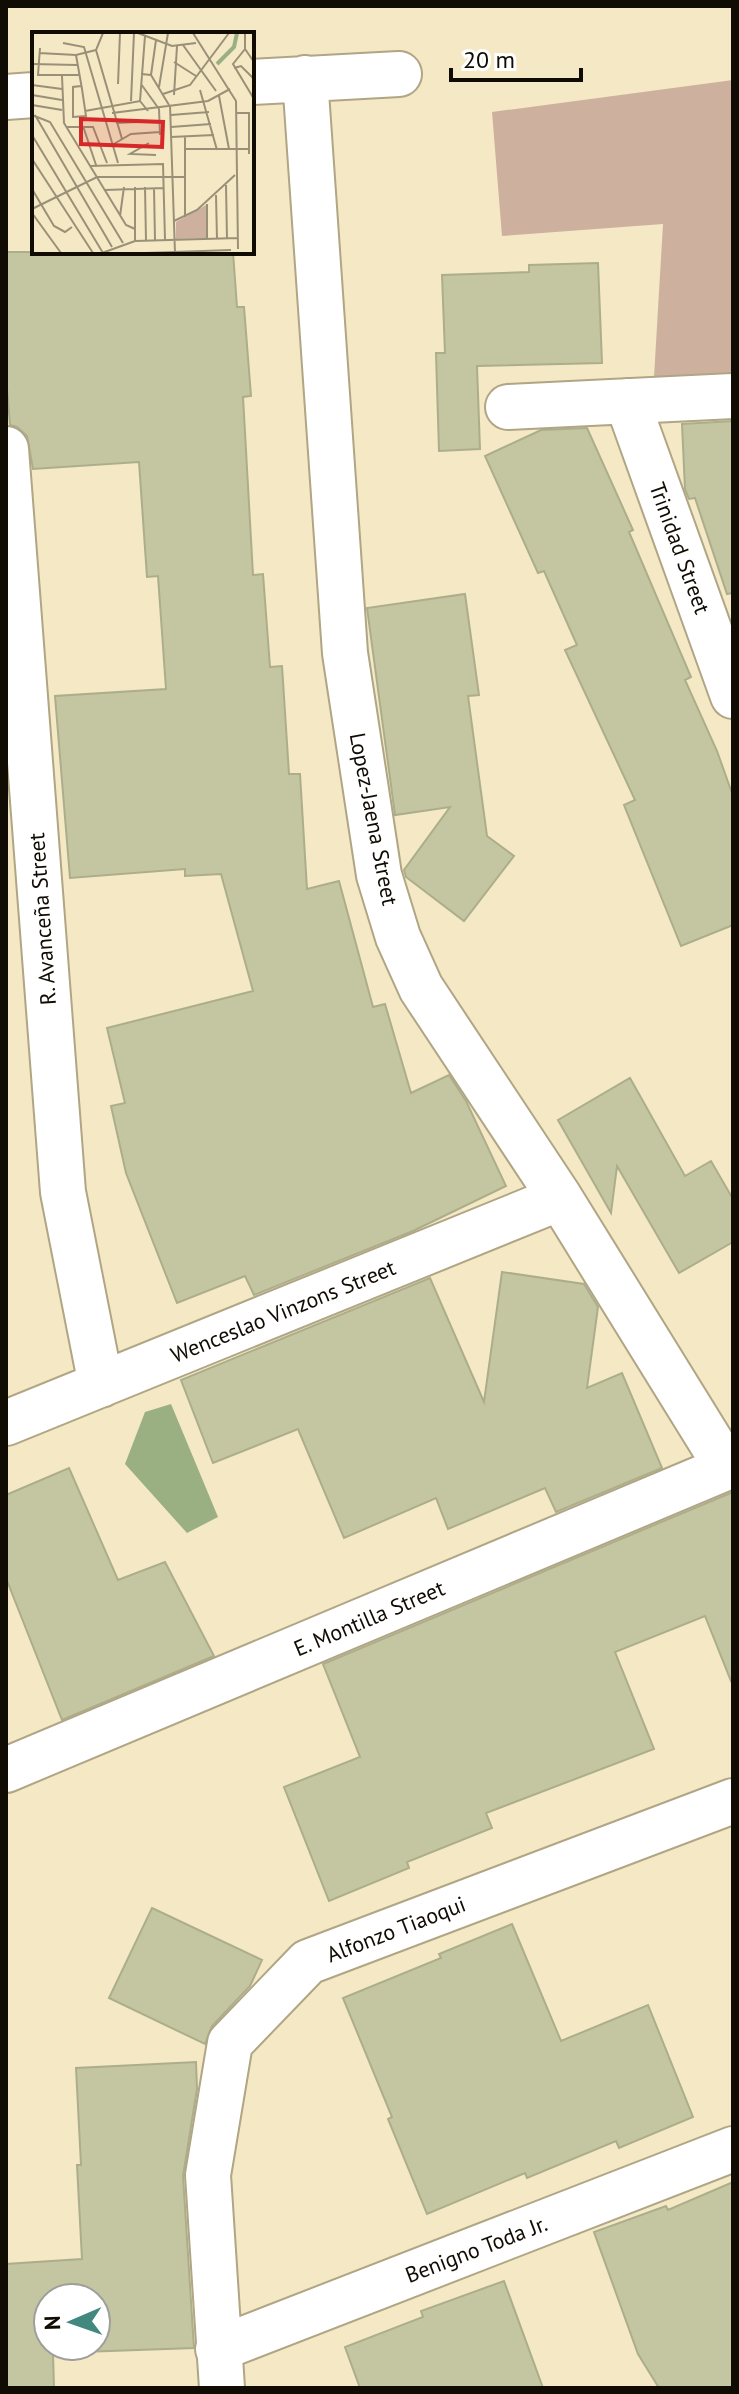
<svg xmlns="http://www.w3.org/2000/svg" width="739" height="2394" font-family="'PT Sans',sans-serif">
<rect width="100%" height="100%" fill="#f4e8c5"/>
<path fill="#cdb09d" d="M733,80V390L653,394L663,224L502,236L492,112Z"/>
<path fill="#9aaf82" d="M171,1404L218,1517L187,1533L125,1464L145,1412Z"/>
<path fill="#c4c6a2" stroke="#acae8b" stroke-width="2" fill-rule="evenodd" d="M6,252H233L237,307H244L251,396L243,397L253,575L263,574L270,667L282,666L289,774H300L307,889L339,881L373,1007L385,1004L411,1093L449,1075L466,1101L506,1186L413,1231L254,1295L245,1276L177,1303L126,1173L111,1106L125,1103L107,1028L253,991L221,874L185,876V869L70,878L55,696L166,689L158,576L147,577L139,462L33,469L27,436L17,427L10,425L6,377Z
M598,263L602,363L477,366L480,449L439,451L436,353H445L442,275L529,272V265Z
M733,421V593L727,594L695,498L689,499L685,489L682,424Z
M587,428L633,530L629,532L691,677L685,680L717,751L733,796V925L681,946L624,805L635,800L565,650L577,645L544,571L538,573L485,456L541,430Z
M465,594L479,695L468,696L487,836L514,856L464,921L406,877L404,870L450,807L395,815L367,608Z
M630,1078L685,1176L711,1161L733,1199V1242L679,1273L617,1166L611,1213L558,1120Z
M502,1272L584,1284L598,1307L587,1388L622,1373L662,1468L556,1512L545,1488L448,1529L436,1498L344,1538L298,1429L213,1463L181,1380L430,1278L484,1402Z
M69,1468L118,1580L165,1562L214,1656L62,1720L6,1578V1495Z
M733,1492V1680L731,1681L705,1616L615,1652L654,1749L486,1813L492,1828L407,1862L409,1868L329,1901L284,1787L360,1757L323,1664Z
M152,1908L262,1960L250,1986L212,2026L205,2044L109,1998Z
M512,1924L561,2041L648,2005L693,2117L619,2148L616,2141L527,2178L525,2173L427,2214L388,2119L392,2117L343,1998L441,1958L439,1954Z
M196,2062L197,2089L183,2176L194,2348L53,2353L54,2388H6V2264L82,2259L77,2165H81L76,2068ZM48,2298H96V2346H48Z
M733,2182V2388H659L638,2354L594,2232L666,2206L668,2210Z
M504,2281L543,2388H360L345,2347L423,2317L421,2311Z"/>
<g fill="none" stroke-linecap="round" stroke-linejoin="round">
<defs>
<path id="minor" d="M305,78L345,653L379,875L398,937L421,988L560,1198L727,1468
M252,82L399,74
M6,97L34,95
M627,401L733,696
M508,407L733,396
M6,449L63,1192L101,1385
M6,1423L560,1198
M6,1770L733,1465
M218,2349L733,2149
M222,2388L208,2175L230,2043L308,1962L733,1801"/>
</defs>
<use href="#minor" stroke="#b0a584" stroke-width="48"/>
<use href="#minor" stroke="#fff" stroke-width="44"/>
</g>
<g text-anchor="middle" stroke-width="6" stroke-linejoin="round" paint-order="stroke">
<g font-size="22" fill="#100c03" stroke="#fff">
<text transform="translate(680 548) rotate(70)" y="8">Trinidad Street</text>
<text transform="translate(374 819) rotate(79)" y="8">Lopez-Jaena Street</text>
<text transform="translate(42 919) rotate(-94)" y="8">R. Avanceña Street</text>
<text transform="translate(283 1311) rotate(-22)" y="8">Wenceslao Vinzons Street</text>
<text transform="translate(369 1618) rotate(-23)" y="8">E. Montilla Street</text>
<text transform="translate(396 1929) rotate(-21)" y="8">Alfonzo Tiaoqui</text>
<text transform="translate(476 2249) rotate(-21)" y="8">Benigno Toda Jr.</text>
</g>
</g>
<g transform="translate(32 32)">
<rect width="222" height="222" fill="#f4e8c5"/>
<path d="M174,173L175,206L144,207V190Z" fill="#cdb09d"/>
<path fill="none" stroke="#9aaf82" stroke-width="4" d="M185,32L202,15L205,1"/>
<path fill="none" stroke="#999077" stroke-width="2" d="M71,1L64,18L90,107M106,1L140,14L164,11M161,1L204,69L206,217M213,1V17L222,30M31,11L52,15L86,131M151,13L184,59M8,16L6,43H47M213,17L201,32L222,67M7,21L44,23L64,18M44,23L50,57L54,84L41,85V55L49,54M142,30L164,44M0,32L45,33M202,36L209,34L222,47M109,42L119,43L137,73M119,43L124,8M30,44L32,91L94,193L103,197M86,52L88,1M109,52L127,77L128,103M0,53L30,57M127,55L136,1M168,58L185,118M131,62L158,53L197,1M0,63L30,68M142,63L145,14M187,64L197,117M99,69L102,1M108,69L113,4M0,73L30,78M138,73L143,221M53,79L108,69L116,79M80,81L176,69L198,57M204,81H217V122M0,83L18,90L91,211M3,83L80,215M139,83L177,80M84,91L128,89M51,94L64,133M35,95H61L75,131M139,95L179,92M0,103L71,221M139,105L182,103M117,111L98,122L124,123M80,113L99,102L128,100M153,117H217M0,127L61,221M58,134L131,132L133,208M222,143V170M194,153L195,207M103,155V209M113,155L114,209M122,156L123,208M0,157L22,194L33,200L40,195M73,158L132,156M184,163L185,207M175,172V207M0,177L65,145H153M0,181L29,221M88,184L92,155M153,185V105M142,189L165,178L203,143M70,221L103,209L206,206M113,221L199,218"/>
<path fill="#d62828" fill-opacity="0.15" stroke="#d62828" stroke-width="4" d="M49,87L131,90L130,115L49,112Z"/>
<rect width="222" height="222" fill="none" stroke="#100c03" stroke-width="4"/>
</g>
<rect width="739" height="2394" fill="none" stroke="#100c03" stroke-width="16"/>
<g transform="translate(72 2322) rotate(268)"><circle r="38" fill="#ffffff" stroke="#9f9e9a" stroke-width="2"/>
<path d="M0-6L14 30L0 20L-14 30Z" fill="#42887e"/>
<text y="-12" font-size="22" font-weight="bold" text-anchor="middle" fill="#100c03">N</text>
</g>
<path d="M451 68v12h130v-12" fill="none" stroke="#100c03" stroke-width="4"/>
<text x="463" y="68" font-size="24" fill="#100c03" stroke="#ffffff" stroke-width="6" paint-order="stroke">20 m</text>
</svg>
